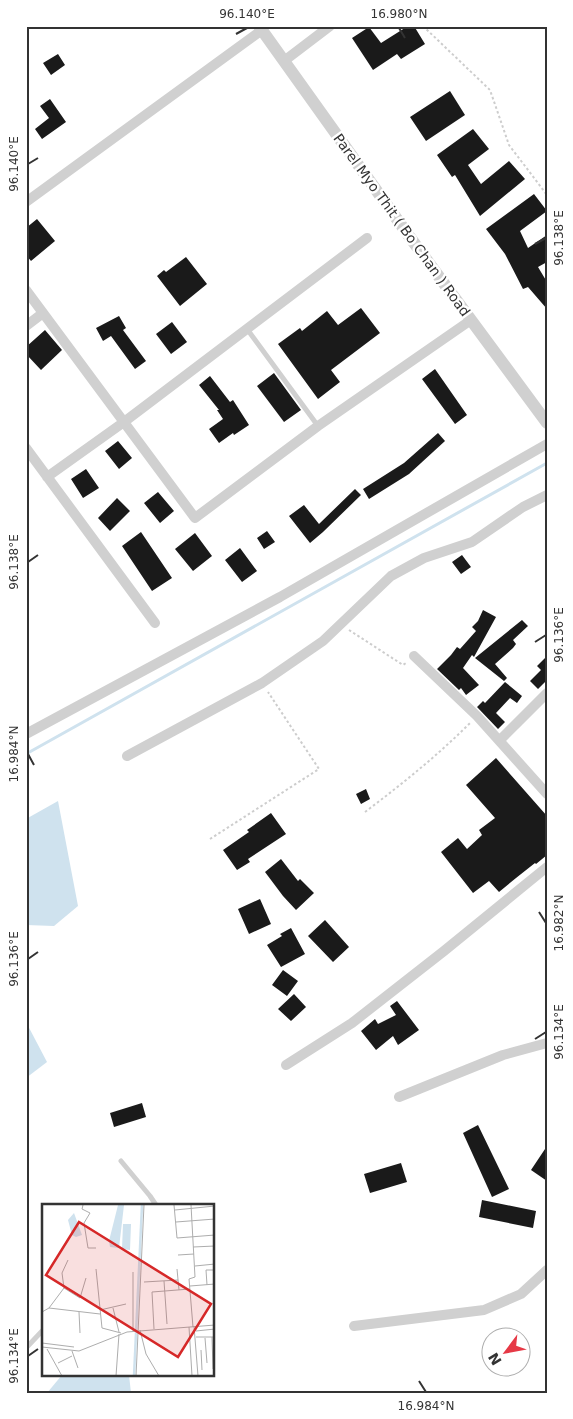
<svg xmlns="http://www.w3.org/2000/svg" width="573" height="1419" font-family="'DejaVu Sans',sans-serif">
<rect width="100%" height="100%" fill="#fff"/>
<path fill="#cfe2ee" d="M58,801L78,906L54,926L26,925V819Z
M26,1022L47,1062L26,1078Z
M62,1375H129L131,1393H47Z"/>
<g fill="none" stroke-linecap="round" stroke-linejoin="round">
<path stroke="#cfe2ee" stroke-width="3" d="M26,754L547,463"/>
</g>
<path fill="#1a1a1a" d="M408,26H414L425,44L401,59L397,54L373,70L352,38L369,27L381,43Z
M58,54L65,65L51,75L43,63Z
M450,91L465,115L426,141L410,117Z
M50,99L66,122L42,139L35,129L49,118L40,106Z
M473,129L489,149L468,165L481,184L509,161L525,179L480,216L455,175L452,177L437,155Z
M534,194L547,211L520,231L528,248L547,235V262L538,267L547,282V309L528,287L523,289L505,254L486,229Z
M37,219L55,241L31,261L26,255V228Z
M186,257L207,284L180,306L157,276L164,270L166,272Z
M361,308L380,333L331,370L340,382L318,399L278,344L300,328L302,331L327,311L338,325Z
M119,316L126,328L123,330L146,361L135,369L111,336L103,341L96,328Z
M172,322L187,342L171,354L156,334Z
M45,330L62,350L41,370L26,354V347Z
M435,369L467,415L455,424L422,379Z
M274,373L301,410L284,422L257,386Z
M210,376L230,402L233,400L249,425L234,435L233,433L219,443L209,429L223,419L217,410H219L199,385Z
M438,433L445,441L409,474L369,499L363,489L404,463Z
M118,441L132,458L119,469L105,451Z
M86,469L99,488L83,498L71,479Z
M355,489L361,495L323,532L310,543L289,516L304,505L319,524Z
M158,492L174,511L160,523L144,503Z
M117,498L130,511L110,531L98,518Z
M267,531L275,542L264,549L257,538Z
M141,532L172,578L152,591L122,546Z
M195,533L212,556L193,571L175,549Z
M240,548L257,571L242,582L225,560Z
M462,555L471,567L461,574L452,562Z
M483,610L496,617L474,657L472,655L463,668L479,685L466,695L461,688L459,690L437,669L451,655L457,647L460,649L476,631L472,627L478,621Z
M522,620L528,626L513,640L516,644L513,648L495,664L507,678L504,681L475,658Z
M547,656V680L538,689L530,681L541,670L537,666Z
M505,682L522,696L517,703L510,698L496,713L505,722L498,729L477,707L483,701L485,703Z
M496,758L547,816V855L536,864L535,863L516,878L499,892L489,881L473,893L441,852L458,838L467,849L482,835L479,830L495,818L466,785Z
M366,789L370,799L361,804L356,794Z
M271,813L286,834L248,859L250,862L237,870L223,850L249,832L247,830Z
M281,859L298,881L300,879L314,893L296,910L283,896L265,872Z
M260,899L271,924L249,934L238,909Z
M325,920L349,947L333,962L308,936Z
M291,928L305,954L281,967L267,945L282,936L280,934Z
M283,970L298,981L287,996L272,985Z
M294,994L306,1007L291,1021L278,1009Z
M397,1001L419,1030L398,1045L393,1036L376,1050L361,1031L375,1019L378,1024L396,1015L390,1006Z
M142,1103L146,1117L114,1127L110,1113Z
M478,1125L509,1189L492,1197L463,1133Z
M547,1146V1181L531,1170Z
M401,1163L407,1182L370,1193L364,1174Z
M482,1200L536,1211L533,1228L479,1217Z"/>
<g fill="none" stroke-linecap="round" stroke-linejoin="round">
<path stroke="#cdcdcd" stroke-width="2" stroke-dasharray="2.5 2.5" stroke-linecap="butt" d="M423,26L490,90L509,145L547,195
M349,630L403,665L406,663
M365,812C402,784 437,756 470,723
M210,839L319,769L268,692"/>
<path stroke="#d0d0d0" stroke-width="5" d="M247,329L318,426
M121,1161L150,1196L156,1205
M26,1348L44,1329"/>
<path stroke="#d0d0d0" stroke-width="10" d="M284,61L330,26
M26,202L262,30
M26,290L195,518L318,426L471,320
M26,326L43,313
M26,448L155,623
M47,477L124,422L367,238
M414,656L477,716L547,794
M26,734L280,597L547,444
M500,740L547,693
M127,756L262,683L323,641L391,576L424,558L472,542L523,507L547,495
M286,1065L352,1023L444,951L547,867
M399,1097L503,1055L547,1043
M354,1326L484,1310L521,1294L547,1270"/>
<path stroke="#d0d0d0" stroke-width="12" d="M259,26L409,236L547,423"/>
</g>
<path fill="none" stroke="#333" stroke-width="2" d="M399,28L405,38M236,34L247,28M28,164L38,158M535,244L546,238M28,562L38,555M535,642L546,635M28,754L34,765M539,912L546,923M28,959L38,952M535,1039L546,1032M28,1356L38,1349M419,1381L426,1392"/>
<g text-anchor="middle" stroke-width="5" stroke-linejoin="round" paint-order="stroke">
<g font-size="14" fill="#333" stroke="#fff">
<text transform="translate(402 225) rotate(54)" y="5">Parel Myo Thit ( Bo Chan ) Road</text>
</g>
</g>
<g transform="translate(42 1204)">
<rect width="172" height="172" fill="#fff"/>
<path d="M76,1H82L77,44L68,43L67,37ZM32,9L40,31L34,33L30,31L26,16ZM81,20H89L88,46L80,45Z" fill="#cfe2ee"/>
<path fill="none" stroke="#cfe2ee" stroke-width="2.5" d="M92,172L100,1"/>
<path fill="none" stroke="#adadad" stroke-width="1" d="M41,1L40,5L48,9L42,19L46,44H54M132,1L135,34L173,31M149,1L153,73L147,75L151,123M133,6L173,2M134,18L173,15M151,43L173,42M136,51L152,50M153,62L173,60M54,65L60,124L79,129M135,65L137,86M122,77L125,120M102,78L136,76M165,81L164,66H173M148,82L173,80M22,84L38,94L44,74M7,104L58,110M71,104L77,128M58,106L84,100M0,108L7,104L22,84L20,69L26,56M37,108L38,129M152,122L156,172M147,123L150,172M112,125L110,88L148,85M98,126L104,150L117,172M91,127V68M154,127L173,125M154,133H173M170,133L171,165M163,134L165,159M0,139L32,143M0,143L37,147L85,128L173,121M5,145L20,172M159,146L160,166M30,147L36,164M16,159L30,152M74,172L77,130M94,172L102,1"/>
<path fill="#d62828" fill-opacity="0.15" stroke="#d62828" stroke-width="2.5" d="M37,18L169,100L136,153L4,71Z"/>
<rect width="172" height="172" fill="none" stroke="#333" stroke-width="2.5"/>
</g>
<rect width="573" height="1419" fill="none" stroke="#ffffff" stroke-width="55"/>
<g transform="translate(506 1352) rotate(238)"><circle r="24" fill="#ffffff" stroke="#adadad"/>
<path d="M0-4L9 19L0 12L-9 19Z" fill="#e63946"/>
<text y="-8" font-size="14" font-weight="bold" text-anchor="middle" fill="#333333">N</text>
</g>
<rect x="28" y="28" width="518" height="1364" fill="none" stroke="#333" stroke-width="2"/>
<g font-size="12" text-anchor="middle" fill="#333">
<text x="247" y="18">96.140°E</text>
<text x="399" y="18">16.980°N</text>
<text transform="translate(14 164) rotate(-90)" y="4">96.140°E</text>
<text transform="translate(559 238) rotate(-90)" y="4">96.138°E</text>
<text transform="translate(14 562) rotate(-90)" y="4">96.138°E</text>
<text transform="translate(559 635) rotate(-90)" y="4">96.136°E</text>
<text transform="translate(14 754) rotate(-90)" y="4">16.984°N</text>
<text transform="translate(559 923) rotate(-90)" y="4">16.982°N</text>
<text transform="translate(14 959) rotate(-90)" y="4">96.136°E</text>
<text transform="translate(559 1032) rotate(-90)" y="4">96.134°E</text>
<text transform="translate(14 1356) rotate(-90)" y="4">96.134°E</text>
<text x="426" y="1410">16.984°N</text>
</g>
</svg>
